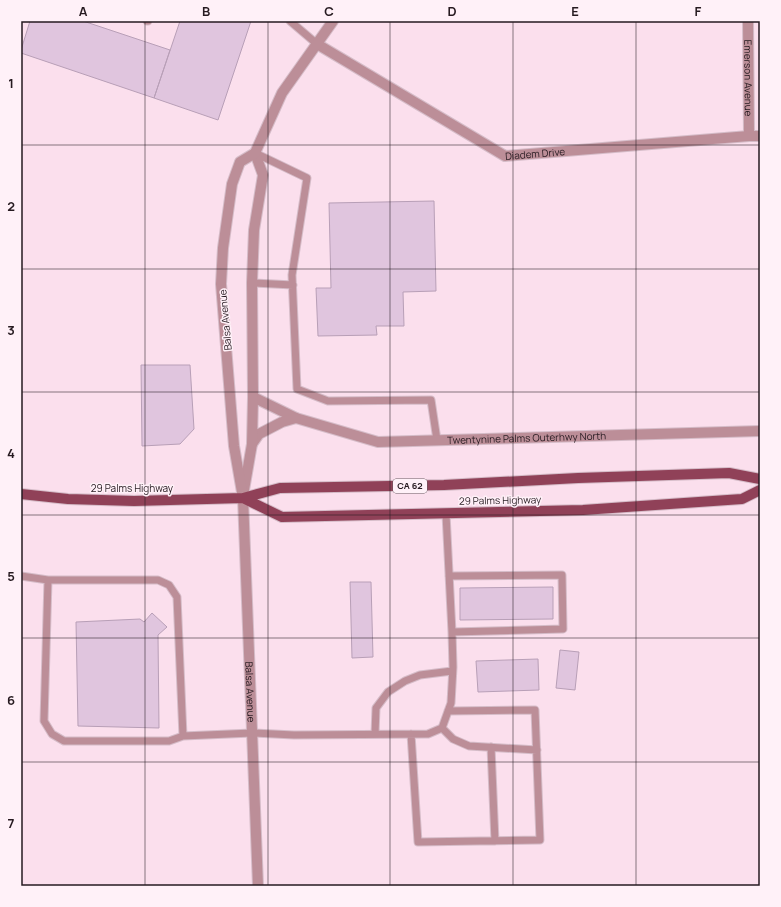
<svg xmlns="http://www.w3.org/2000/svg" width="781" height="907" font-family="Manrope,sans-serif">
<rect width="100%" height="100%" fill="#fbdfed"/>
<path fill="#e0c5de" stroke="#b89fb7" d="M30,21H83L170,50L154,98L21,53V50Z
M180,21H251L218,120L154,98Z
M434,201L436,291L403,292L404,326H376L377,335L318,336L316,288H331L329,203Z
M141,365H190L194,429L180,444L142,446Z
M350,582H371L373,657L352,658Z
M553,587V619L460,620V588Z
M152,613L167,627L158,635L159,728L78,726L76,622L140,619L144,622Z
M560,650L579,652L575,690L556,688Z
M538,659L539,690L478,692L476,661Z"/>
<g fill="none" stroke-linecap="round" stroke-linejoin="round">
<defs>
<path id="service" d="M147,21H148
M290,21L317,44
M255,153L307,178L292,275L297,389L328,401L431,400L437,440
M252,283L293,285
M21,576L48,580
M449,576L562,575L563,629L452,632
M442,728L453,739L469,746L537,750
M375,734L376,708L388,692L405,681L420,675L452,671
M411,734L418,842L540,840L535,710L448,711
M183,736L177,597L169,585L158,580H48L44,721L52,734L64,741H169L183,736L252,733L294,735L428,734L442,728L451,703L453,667L452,632L446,514
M491,747L495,841"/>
<g id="minor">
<path id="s1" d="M748,21L749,136"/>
<path id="s2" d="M317,44L505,156L749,136H760"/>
<path id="s3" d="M253,397L296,418L378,442L760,431"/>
<path d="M252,444L259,434L282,422L296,418"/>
<path d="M244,490L252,444L253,397L252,283L254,230L263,175L255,153"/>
<path d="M243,498L234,446L221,284L223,248L232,184L240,162L255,153L282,93L333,21"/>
</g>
<g id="tertiary">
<path id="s4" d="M243,498L258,886"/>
</g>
<path id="primary" d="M21,494L68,499L134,501L243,498L280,488L444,485L578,478L729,473L760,479
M243,498L282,517L583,510L742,499L760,490"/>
</defs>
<use href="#service" stroke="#d5bcc8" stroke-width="9"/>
<use href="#minor" stroke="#d5bcc8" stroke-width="12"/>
<use href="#tertiary" stroke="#d5bcc8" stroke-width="12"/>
<use href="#primary" stroke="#d5bcc8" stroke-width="12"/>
<use href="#service" stroke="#bc8e98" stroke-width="7"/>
<use href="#minor" stroke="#bc8e98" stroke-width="10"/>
<use href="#tertiary" stroke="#bc8e98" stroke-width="10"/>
<use href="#primary" stroke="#904158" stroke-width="10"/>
</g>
<path fill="none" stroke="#261a20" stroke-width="1" stroke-opacity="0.55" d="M145,21V886M268,21V886M390,21V886M513,21V886M636,21V886M21,145H760M21,269H760M21,392H760M21,515H760M21,638H760M21,762H760"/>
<g text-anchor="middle" stroke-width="3" stroke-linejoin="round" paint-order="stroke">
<rect fill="#fff1f8" stroke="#675a61" stroke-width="1" x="393" y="479" width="34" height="14" rx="3"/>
<g font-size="9" font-weight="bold" fill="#261a20">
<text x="410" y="489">CA 62</text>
</g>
<g font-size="10" fill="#261a20" stroke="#fff1f8">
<text dy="4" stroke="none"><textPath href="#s1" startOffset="57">Emerson Avenue</textPath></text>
<text dy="4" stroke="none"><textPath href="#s2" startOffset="249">Diadem Drive</textPath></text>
<text transform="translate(225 320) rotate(-95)" y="4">Balsa Avenue</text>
<text dy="4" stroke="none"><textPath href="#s3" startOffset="282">Twentynine Palms Outerhwy North</textPath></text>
<text x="132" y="492">29 Palms Highway</text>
<text transform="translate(500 500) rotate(-1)" y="4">29 Palms Highway</text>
<text dy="4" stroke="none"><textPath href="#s4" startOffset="194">Balsa Avenue</textPath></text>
</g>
</g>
<rect width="781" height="907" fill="none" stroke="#fff1f8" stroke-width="44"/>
<rect x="22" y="22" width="737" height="863" fill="none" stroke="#261a20" stroke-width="1.5"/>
<g font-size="13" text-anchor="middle" font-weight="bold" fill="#261a20">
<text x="83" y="16">A</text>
<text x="206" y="16">B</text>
<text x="329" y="16">C</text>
<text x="452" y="16">D</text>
<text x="575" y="16">E</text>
<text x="698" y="16">F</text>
<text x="11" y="88">1</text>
<text x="11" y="211">2</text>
<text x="11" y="335">3</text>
<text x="11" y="458">4</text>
<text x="11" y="581">5</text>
<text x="11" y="705">6</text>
<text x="11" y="828">7</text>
</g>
</svg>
